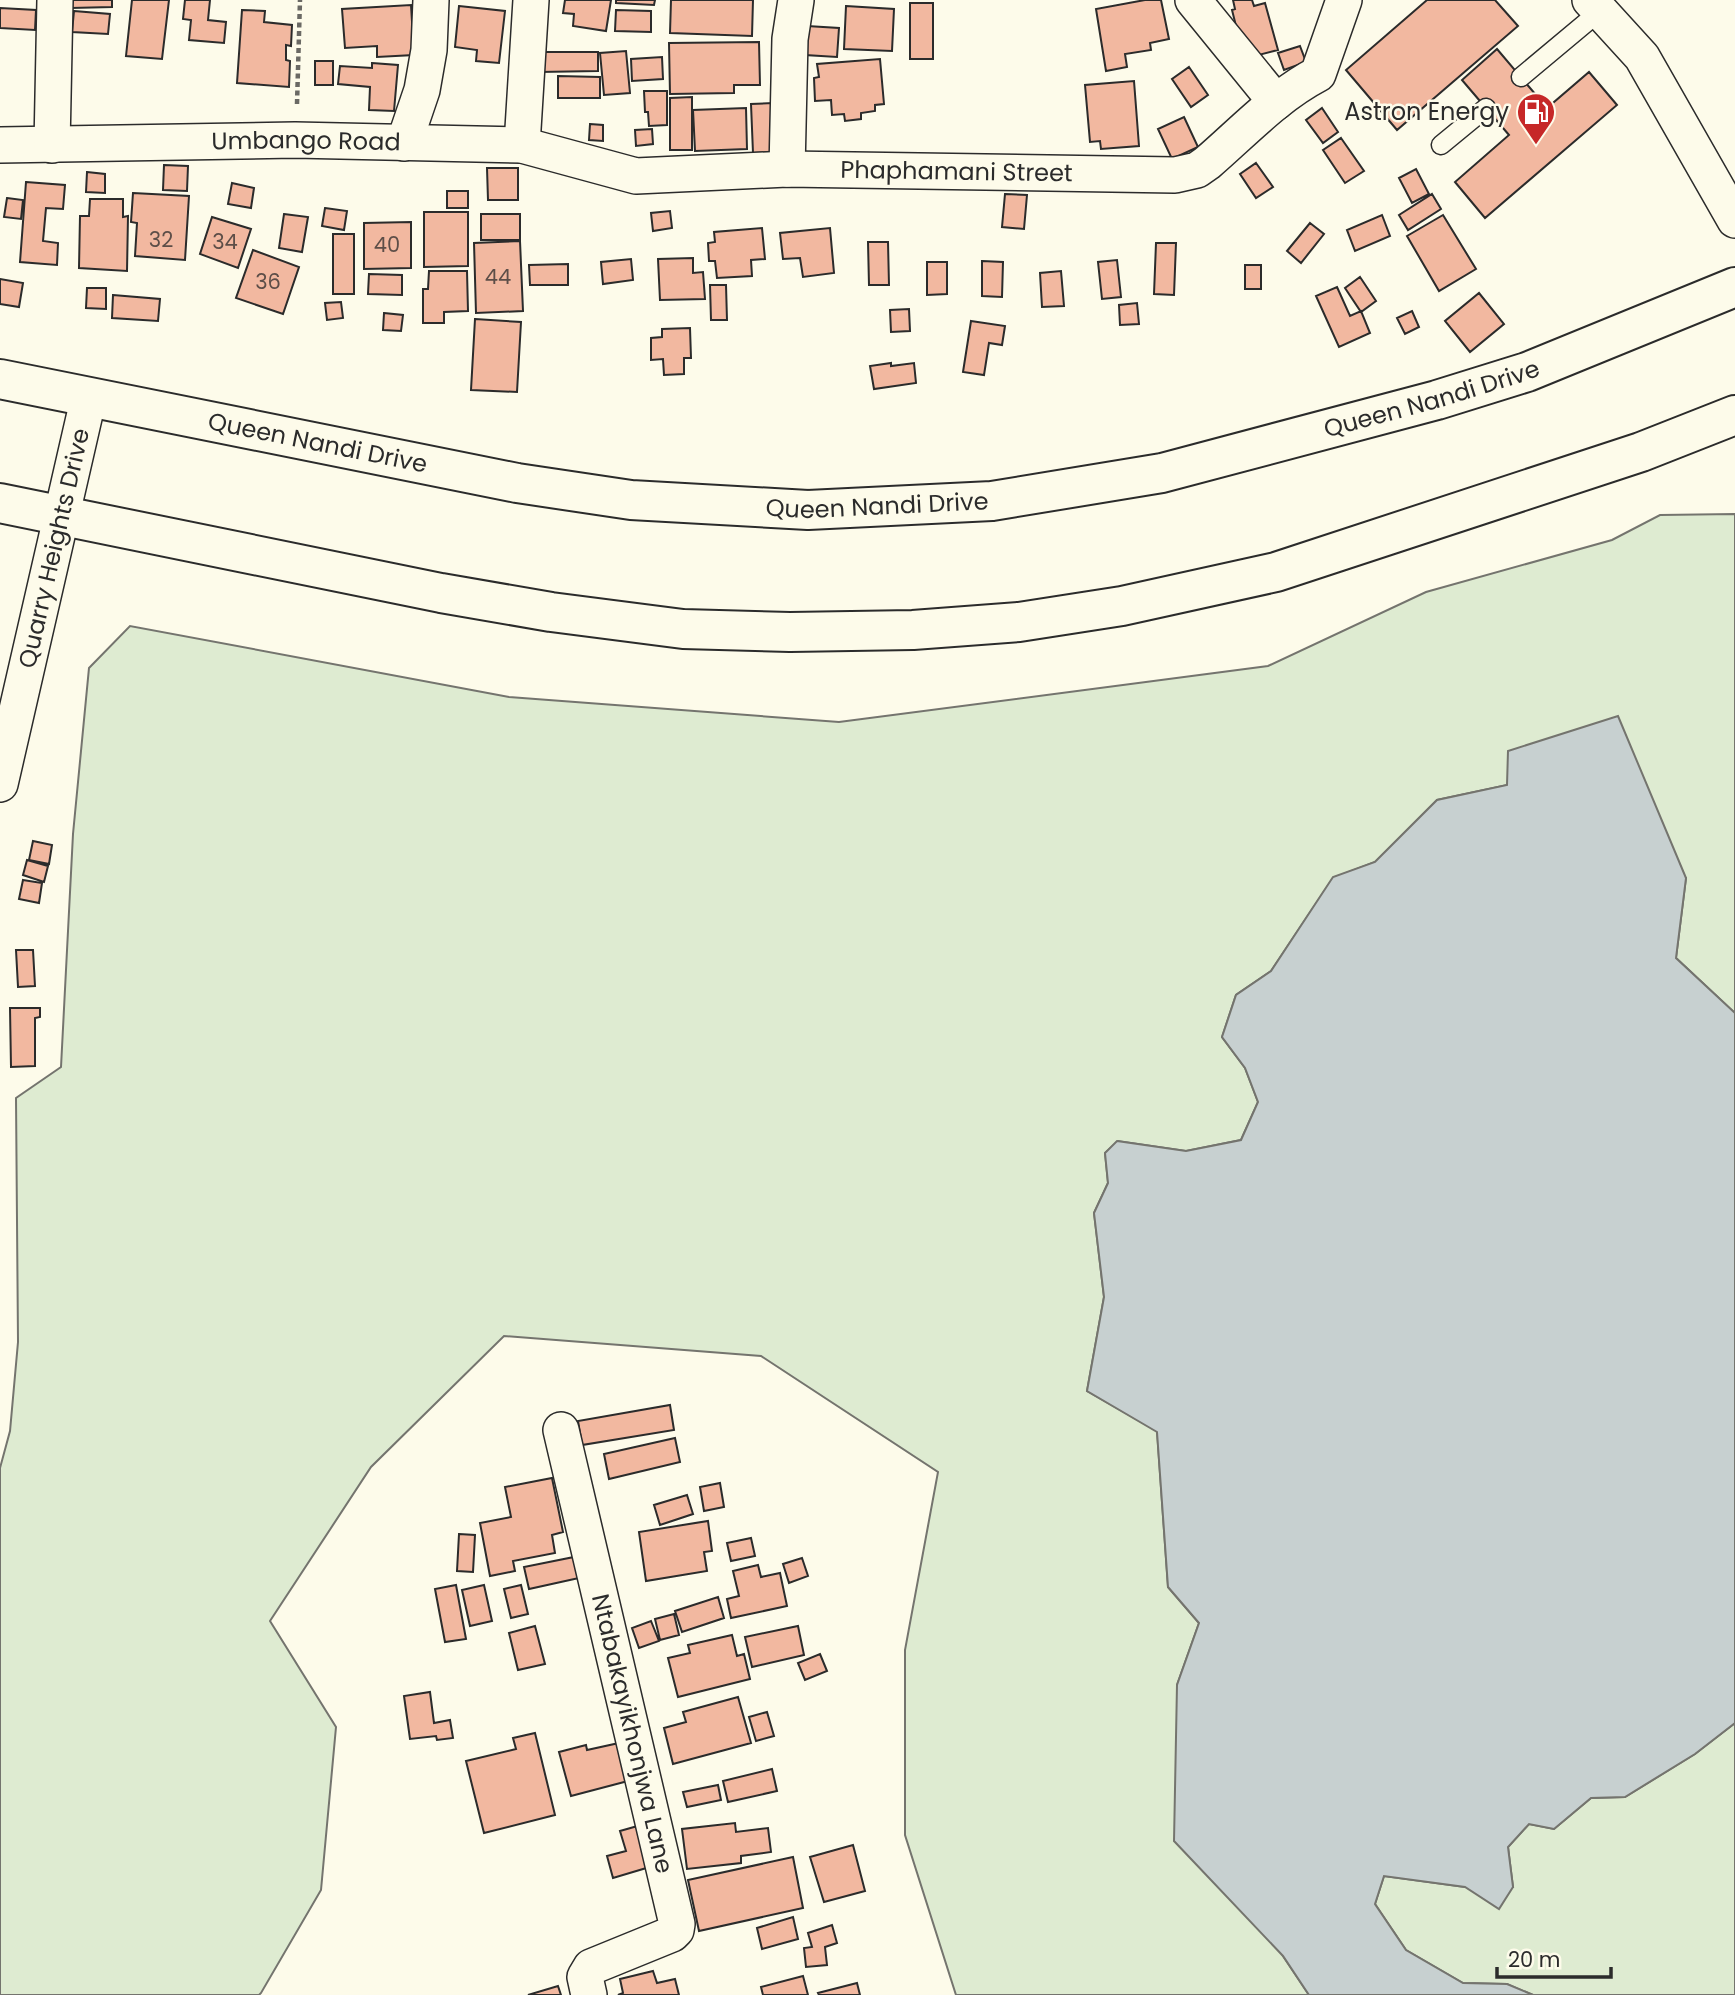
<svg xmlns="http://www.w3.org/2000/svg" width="1735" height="1995" font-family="Poppins,sans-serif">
<rect width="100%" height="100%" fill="#fdfbea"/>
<path fill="#deebd1" stroke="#74746e" stroke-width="2" d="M1735,514V1013L1676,958L1686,878L1507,785L1437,800L1375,862L1333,878L1271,971L1236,995L1222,1037L1245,1068L1258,1102L1241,1140L1186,1151L1118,1141L1105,1153L1108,1183L1094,1213L1104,1297L1087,1391L1157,1431L1168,1587L1199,1623L1177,1685L1283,1956L1309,1995H956L905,1835V1650L938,1472L761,1356L504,1336L371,1467L270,1621L336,1727L321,1890L261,1993L259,1995H0V1468L10,1431L18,1342L16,1098L61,1067L73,834L89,668L130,626L509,697L839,722L1268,666L1426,592L1612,540L1660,515Z
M1735,1723V1995H1533L1507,1984L1463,1983L1406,1950L1375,1904L1384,1876L1465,1887H1513L1508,1847L1529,1824L1554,1829L1591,1798L1625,1797L1695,1754Z"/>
<path fill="#c7d0d0" stroke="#74746e" stroke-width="2" d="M1618,716L1686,878L1676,958L1735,1013V1723L1695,1754L1625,1797L1591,1798L1554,1829L1529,1824L1508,1847L1513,1887L1499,1909L1465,1887L1384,1876L1375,1904L1406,1950L1463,1983L1507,1984L1533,1995H1309L1283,1956L1174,1841L1177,1685L1199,1623L1168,1587L1157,1432L1087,1391L1104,1297L1094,1213L1108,1183L1105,1153L1117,1141L1186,1151L1241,1140L1258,1102L1245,1068L1222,1037L1236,995L1271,971L1333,877L1375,862L1437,800L1507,785L1508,751Z"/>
<path fill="#f2b8a0" stroke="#2b2b2b" stroke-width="2" d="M70,0H112V7L71,8Z
M132,0H169L162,59L126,56Z
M185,0H210L208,20L226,22L224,43L189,40L191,20L183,19Z
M565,0H611L606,31L573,26L574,14L563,13Z
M616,0H655L654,5L616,3Z
M671,0H753L752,36L670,33Z
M1145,0H1161L1169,39L1150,43L1151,50L1125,54L1127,67L1106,71L1096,9Z
M1233,0H1252L1254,6L1265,3L1278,50L1251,57L1241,46L1232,10L1235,9Z
M1427,0H1495L1518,26L1397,130L1346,70Z
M910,3H933V59H910Z
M411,5L414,55L377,57V46L345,48L342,9Z
M459,6L505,11L499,63L476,61L477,50L455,47Z
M846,6L894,9L892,51L844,49Z
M0,8L36,10L35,30L0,28Z
M242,10L265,11L264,22L292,25L291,46L286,45V60L290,61L289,87L237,83Z
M616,10L651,11V32L615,31Z
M74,11L110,14L108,34L72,32Z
M807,26L839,28L837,57L805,55Z
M759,42L760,85H734V93L670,94L669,43Z
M1300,46L1306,62L1284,70L1278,53Z
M1497,49L1547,108L1589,72L1617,105L1485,218L1455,182L1509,135L1462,80Z
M626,51L630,93L604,95L600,53Z
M539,52H598V71L539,72Z
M662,57L663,79L632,81L631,59Z
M880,59L884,104L875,105V111L861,113V119L845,121L844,114L832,115L831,100L815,101L814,78L819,77L817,64Z
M315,61H333V85H315Z
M372,63L398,65L394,111L369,110L370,87L338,84L340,66L372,68Z
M1189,67L1208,95L1191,107L1172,79Z
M558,76L600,77V98H558Z
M1134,81L1139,146L1101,149L1100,141L1090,142L1085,85Z
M644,91H667V125L649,126L648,112H645Z
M692,97V150H670V98Z
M773,103L775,152L753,153L751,104Z
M746,108L747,149L695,151L693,110Z
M1322,108L1338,132L1323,143L1306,120Z
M1184,117L1198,147L1172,159L1158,129Z
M590,124L603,125V141L589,140Z
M652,129L653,144L636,146L635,130Z
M1341,138L1364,171L1345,183L1323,150Z
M1256,163L1273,187L1256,198L1240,174Z
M164,165L188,166L187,191L163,190Z
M487,168H518V200H488Z
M1416,169L1429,194L1412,203L1399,178Z
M87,172L105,174V193L86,192Z
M26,182L65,185L63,209L46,208L43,241L58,243L57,265L20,262Z
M232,183L254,188L251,208L228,204Z
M447,191H468V208H447Z
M133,193L189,196L185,260L135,256L137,223L131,222Z
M1005,194L1027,195L1024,229L1002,227Z
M1432,194L1441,209L1408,230L1399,215Z
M7,198L23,200L21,219L4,217Z
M90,199H123V217L128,216L127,271L79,268L80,216H89Z
M325,208L347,211L344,230L322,226Z
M670,211L672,228L653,231L651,213Z
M424,212H468V266L424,267Z
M284,214L308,217L302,252L279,248Z
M481,214H520V240H481Z
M1382,215L1390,236L1355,251L1347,230Z
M1443,215L1476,269L1439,291L1407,236Z
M212,217L251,229L238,268L200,254Z
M411,222V268L364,269V223Z
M1310,223L1324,234L1301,263L1287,251Z
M762,228L765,259L751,260L752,276L717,278L715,261H709L708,243L715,242L714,232Z
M830,228L834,273L803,277L800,258L783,259L780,233Z
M333,234H354V294H333Z
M520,241L523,311L476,313L474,243Z
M868,242H888L889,285H869Z
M1156,243H1176L1174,295L1154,294Z
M253,250L299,267L283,314L236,298Z
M693,258V273L703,272L705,299L660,300L658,259Z
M631,259L633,280L603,284L601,262Z
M1117,260L1121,297L1102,299L1098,262Z
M982,261L1003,262L1002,297L982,296Z
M927,262H947V294L927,295Z
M568,264V285H530L529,265Z
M1245,265H1261V289H1245Z
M429,271H467L468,311L444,312V323H423V289H428Z
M1061,271L1064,306L1042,307L1040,273Z
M369,274L402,275V295L368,294Z
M1360,277L1376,301L1361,312L1345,288Z
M0,279L23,283L19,307L0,304Z
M710,285H726L727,320H711Z
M1337,287L1350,316L1361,311L1370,333L1339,347L1316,296Z
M87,288H106V309L86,308Z
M1479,293L1504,324L1470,352L1445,321Z
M113,295L160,299L158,321L112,318Z
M341,302L343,318L327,320L325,303Z
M1137,303L1139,324L1120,325L1119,305Z
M909,309L910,331L891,332L890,310Z
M1412,311L1419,327L1405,334L1397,318Z
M384,313L403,315L401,331L383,330Z
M475,319L521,322L517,392L471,390Z
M971,321L1005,326L1002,345L989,343L984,375L963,372Z
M690,328L691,358H684V374L664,375L663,359L651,360V338L662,337V329Z
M891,363V366L914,363L916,383L874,389L870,366Z
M33,841L52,845L49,864L29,860Z
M27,860L48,866L44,882L23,875Z
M23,880L42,883L39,903L19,899Z
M16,950H33L35,986L18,987Z
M10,1008H40V1017L35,1018V1066L11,1067Z
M670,1405L674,1430L582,1445L578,1421Z
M675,1438L680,1462L609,1479L604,1454Z
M552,1478L563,1532L552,1535L555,1553L513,1561L515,1571L490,1576L480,1523L511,1517L505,1487Z
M720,1483L724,1507L704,1511L700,1487Z
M687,1495L693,1514L660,1525L654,1505Z
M708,1521L712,1551L704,1552L707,1571L646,1581L639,1532Z
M459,1534L475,1535L473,1572L457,1571Z
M751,1538L755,1556L731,1561L727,1543Z
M574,1557L579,1578L529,1589L524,1567Z
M802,1558L808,1576L789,1583L783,1564Z
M758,1565L761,1577L780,1573L787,1606L731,1618L727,1599L739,1596L733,1571Z
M456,1585L466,1639L445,1642L435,1589Z
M484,1585L492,1621L470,1626L462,1590Z
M521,1585L528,1614L511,1618L504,1589Z
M718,1597L724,1618L682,1632L675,1611Z
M674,1614L679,1635L660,1640L655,1619Z
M651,1621L659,1641L639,1648L632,1628Z
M535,1626L545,1664L518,1670L509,1633Z
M798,1626L804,1655L752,1667L745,1637Z
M732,1635L737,1656L744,1654L750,1679L678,1697L668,1658L690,1653L688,1645Z
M820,1654L827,1671L805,1680L798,1663Z
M430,1692L434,1723L450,1720L453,1738L437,1740L436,1736L410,1739L404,1696Z
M738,1697L751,1743L673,1764L664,1728L686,1722L683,1712Z
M767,1712L774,1736L756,1741L749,1717Z
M535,1733L555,1815L484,1833L466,1761L516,1749L513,1738Z
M619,1743L628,1781L571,1796L559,1752L586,1745L587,1750Z
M772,1769L777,1791L728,1802L723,1781Z
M718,1785L721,1800L687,1807L683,1792Z
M735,1823L736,1832L768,1828L771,1852L741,1856V1863L687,1869L682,1829Z
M641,1825L653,1866L613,1878L607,1856L626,1851L620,1831Z
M853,1845L865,1891L824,1902L810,1857Z
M793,1857L803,1908L699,1931L688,1880Z
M793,1917L798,1939L762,1949L757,1928Z
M832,1925L837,1943L825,1947L827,1965L806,1967L804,1948L812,1947L808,1933Z
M653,1971L657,1983L675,1979L679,1995H618L623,1993L620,1979Z
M803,1976L808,1995H763L761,1987Z
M857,1983L860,1995H819L818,1993Z
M558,1986L561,1995H528Z"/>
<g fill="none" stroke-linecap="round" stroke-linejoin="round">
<defs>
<path id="service" d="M1521,77L1600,11
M1441,145L1486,108"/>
<g id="minor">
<path d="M1193,0L1276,102"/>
<path d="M1590,0L1642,57L1735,220"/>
<path d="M404,143L422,90L429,50L431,0"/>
<path id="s1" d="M0,145L295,140L522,145L636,176L787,169L1175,175L1197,170L1207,163C1243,132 1276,96 1318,74L1344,0"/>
<path d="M52,145L55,0"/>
<path d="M522,145L531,0"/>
<path d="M787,169L790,39L796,0"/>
<path id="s2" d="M0,784L89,396"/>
<path id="s3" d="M561,1430L677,1924L676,1930L672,1934L591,1967L585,1977L589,1995"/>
</g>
<g id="secondary">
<path id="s4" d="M0,379L517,483L631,500L808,510L992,501L1162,473L1437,400L1527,372L1735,287"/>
<path d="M0,503L441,593L551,612L683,629L790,632L913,630L1019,622L1122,606L1276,572L1641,452L1735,415"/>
</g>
</defs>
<use href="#service" stroke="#2b2b2b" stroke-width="21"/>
<use href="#minor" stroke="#2b2b2b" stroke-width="38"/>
<use href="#secondary" stroke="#2b2b2b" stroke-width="42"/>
<path stroke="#6a6964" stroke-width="4.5" stroke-dasharray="5 3.5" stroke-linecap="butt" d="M297,104L300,0"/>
<use href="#service" stroke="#fdfbea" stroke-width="18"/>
<use href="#minor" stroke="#fdfbea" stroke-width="35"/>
<use href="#secondary" stroke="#fdfbea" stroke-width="38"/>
</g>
<defs>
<symbol id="fuel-pin" viewBox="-11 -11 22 30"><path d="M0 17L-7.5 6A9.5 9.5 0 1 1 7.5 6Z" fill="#c62828" stroke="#fdfbea"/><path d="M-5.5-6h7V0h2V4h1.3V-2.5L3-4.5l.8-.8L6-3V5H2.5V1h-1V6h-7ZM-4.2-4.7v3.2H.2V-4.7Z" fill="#fff"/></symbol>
</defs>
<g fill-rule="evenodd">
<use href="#fuel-pin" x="1514" y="90" width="44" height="60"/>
</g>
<g text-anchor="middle" stroke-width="5" stroke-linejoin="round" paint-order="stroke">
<g font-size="21" fill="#5d4e48">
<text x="161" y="247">32</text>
<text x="225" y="249">34</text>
<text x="387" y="252">40</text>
<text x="498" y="284">44</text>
<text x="268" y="289">36</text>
</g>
<g font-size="24" fill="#2b2b2b" stroke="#fdfbea" text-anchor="end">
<text x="1509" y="120">Astron Energy</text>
</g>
<g font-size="24" fill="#2b2b2b" stroke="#fdfbea">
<text dy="8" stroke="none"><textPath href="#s1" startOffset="306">Umbango Road</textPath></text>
<text dy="8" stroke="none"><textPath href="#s1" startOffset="961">Phaphamani Street</textPath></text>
<text dy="8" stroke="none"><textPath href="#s4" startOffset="1456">Queen Nandi Drive</textPath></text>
<text dy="8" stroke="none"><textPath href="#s4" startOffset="324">Queen Nandi Drive</textPath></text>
<text dy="8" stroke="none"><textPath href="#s4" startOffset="889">Queen Nandi Drive</textPath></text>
<text dy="8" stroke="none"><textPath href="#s2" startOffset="242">Quarry Heights Drive</textPath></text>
<text dy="8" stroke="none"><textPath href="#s3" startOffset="312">Ntabakayikhonjwa Lane</textPath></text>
</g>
</g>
<path d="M1497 1967v10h114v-10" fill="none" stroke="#2b2b2b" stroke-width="3.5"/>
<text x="1508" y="1967" font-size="21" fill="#2b2b2b" stroke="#fdfbea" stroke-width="5" paint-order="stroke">20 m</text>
</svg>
